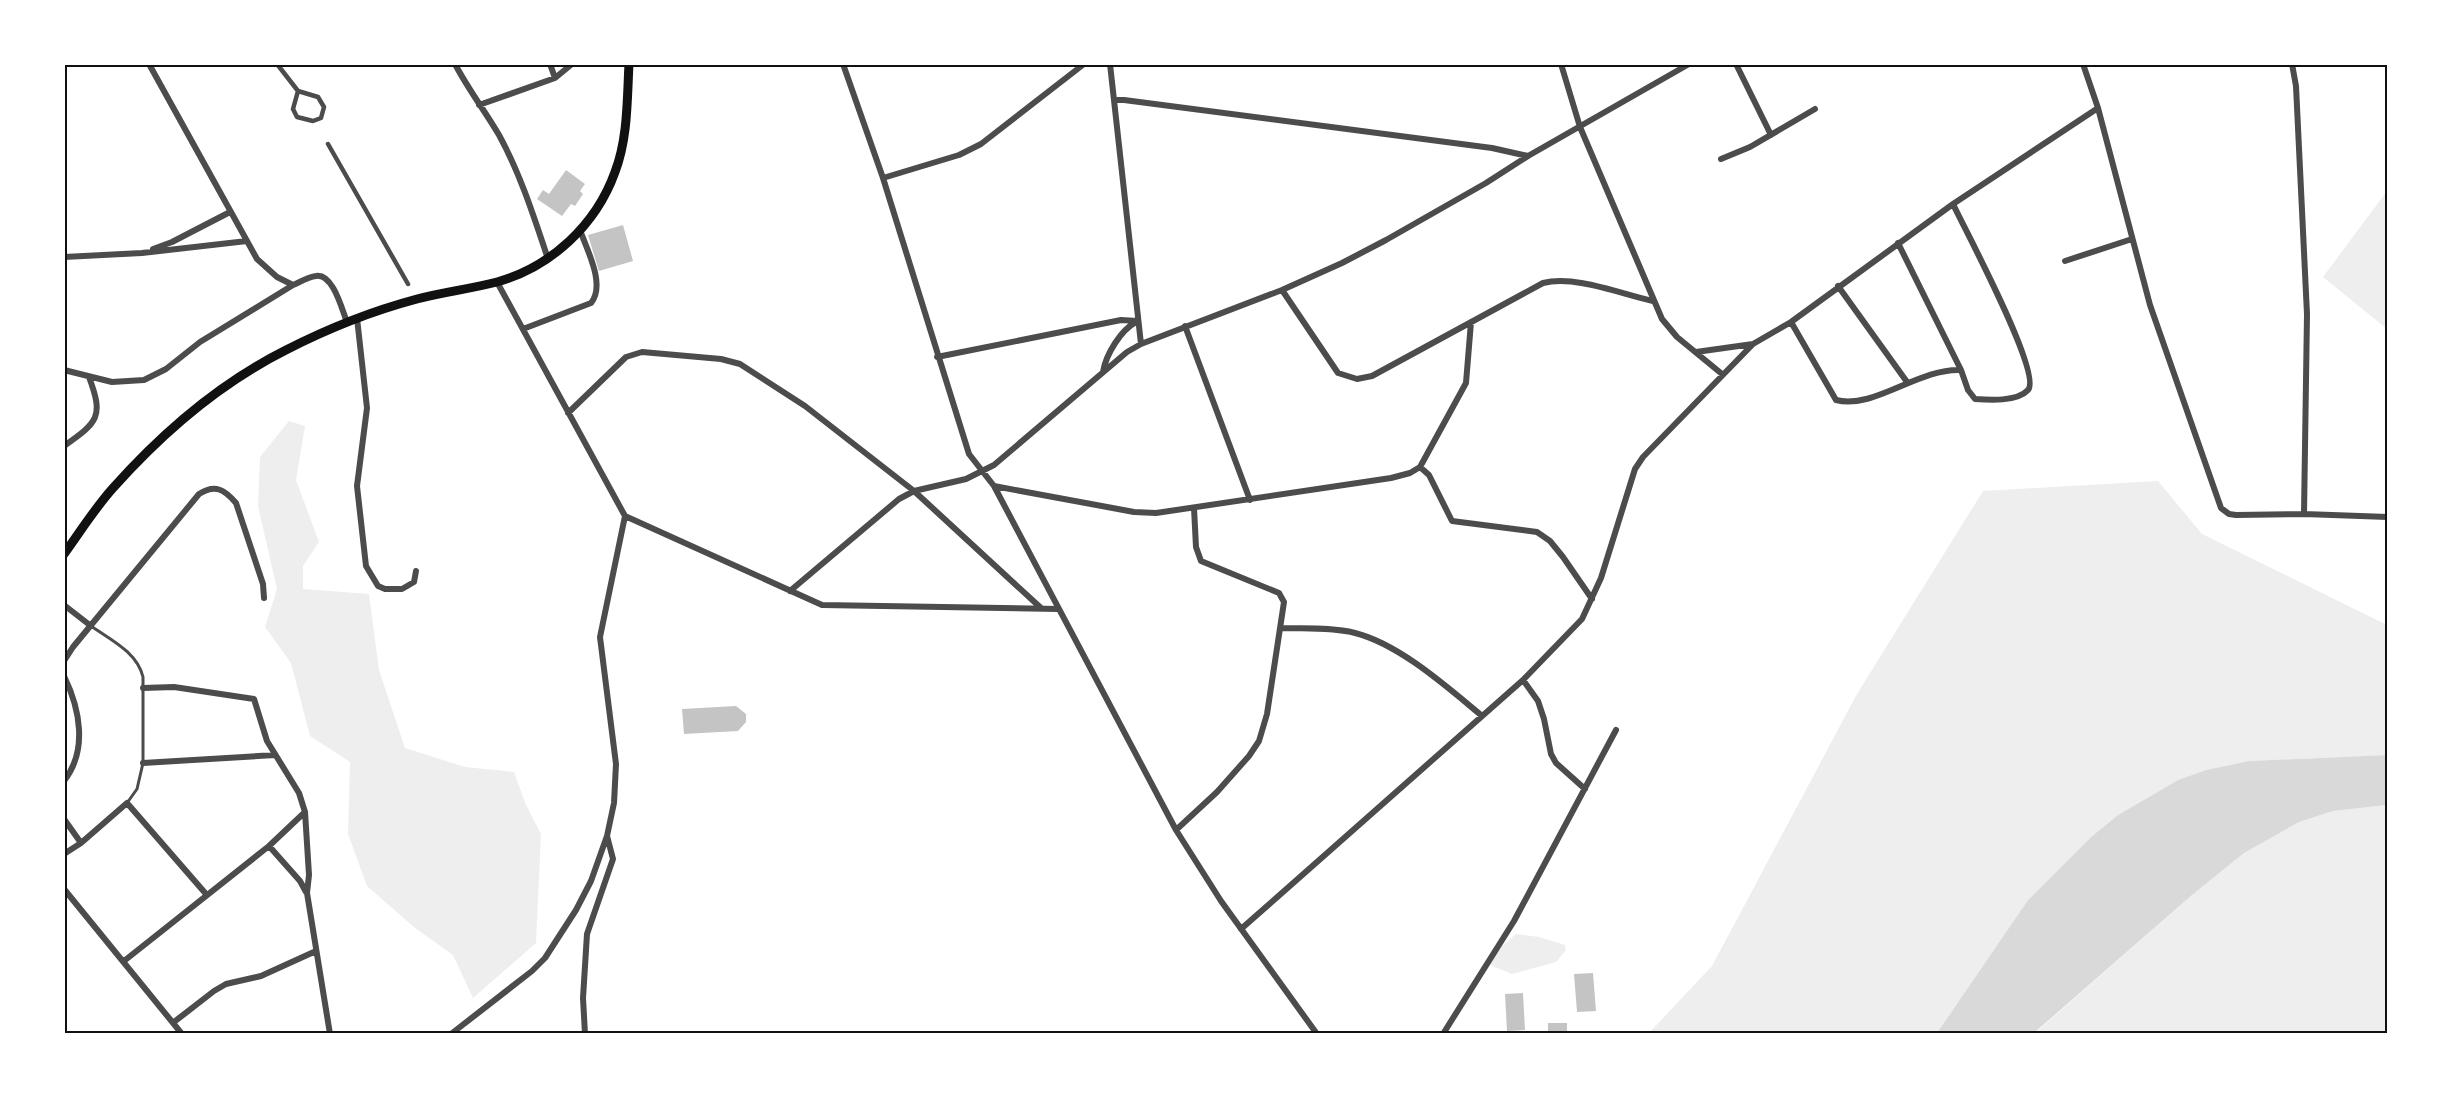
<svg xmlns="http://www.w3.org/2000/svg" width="2452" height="1098" font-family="Roboto,sans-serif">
<rect width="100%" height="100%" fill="#fff"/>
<path fill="#eee" d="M2387,191V329L2323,277Z
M289,421L305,426L296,480L319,542L303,566V589L369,594L379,670L405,748L465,767L514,772L526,805L541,834L536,943L473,998L453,955L415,928L367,886L348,834L350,762L310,736L291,663L265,627L277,589L258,506L260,457Z
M2158,481L2202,534L2387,625V755L2249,761L2206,770L2178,780L2118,815L2091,837L2028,900L1937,1033L1648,1034L1712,966L1857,694L1983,491Z
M2387,805V1033L2034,1034L2192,895L2244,853L2299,822L2333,811Z
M1516,934L1539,937L1565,945L1566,950L1556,962L1512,974L1490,965L1499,949Z"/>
<path fill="#d9d9d9" d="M2387,755V805L2333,811L2299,822L2244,853L2192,895L2034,1033H1937L2028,900L2091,837L2118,815L2178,780L2206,770L2249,761Z"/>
<path fill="#c4c4c4" d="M566,170L585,184L580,191L583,194L575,206L571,204L562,216L537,199L543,190L549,194Z
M623,225L633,261L599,271L588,235Z
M736,706L746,714V722L738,731L684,734L682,709Z
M1593,973L1596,1011L1577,1012L1574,974Z
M1523,993L1525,1030L1507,1031L1505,994Z
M1548,1023H1567V1034H1548Z"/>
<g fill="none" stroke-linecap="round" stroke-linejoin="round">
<path stroke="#4c4c4c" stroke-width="3" d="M91,626C111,640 137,652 143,677V763L137,789L127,803"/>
<path stroke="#4c4c4c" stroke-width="4.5" d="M277,64L298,91L318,97L324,107L321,118L313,121L297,117L293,109L298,91
M328,144L408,284"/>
<path stroke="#4c4c4c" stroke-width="6" d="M149,64L257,259L277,277L293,285C300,282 308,277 316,276C333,273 342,310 347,322
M455,64C468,89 485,111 499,135C520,173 534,217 548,259
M550,64L555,78
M843,64L883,178L969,454L994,486L1176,830L1221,901L1317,1034
M1110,64L1141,344
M1561,64L1580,127L1662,319L1677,337L1722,374
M1736,64L1771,135
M2083,64L2098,108L2150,305L2221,508L2229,514L2236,515L2304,514L2388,517
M2292,64L2296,86L2307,314L2304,514
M1114,100H1124L1492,148L1528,156
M479,105L555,78L572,64
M1721,159L1750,147L1815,109
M883,178L959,155L981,144L1084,64
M1898,243L1961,370
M153,249L172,242L230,212
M64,257L142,253L247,241
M2065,261L2132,239
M1838,286L1907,382
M1282,290L1338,373L1357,379L1372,376L1543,283C1575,275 1621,294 1653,301
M357,318L367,408L357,486L366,566L378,586L385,589H402L414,582L416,571
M1791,322L1836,400C1874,410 1918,368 1961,370L1968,390L1975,399C1989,400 2017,402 2028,390C2043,374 1964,228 1953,204
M1185,326L1250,500
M523,329L591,303C606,285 587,250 580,230
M1696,352L1753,344
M937,357L1121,320L1138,321
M64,370L112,382L144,380L166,369L200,342L293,285
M1103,372C1106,354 1121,330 1136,322
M568,413L626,357L642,352L721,359L740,364L805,406L914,491L1041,608
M64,446C98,422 104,417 89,377
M1420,467L1429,475L1452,521L1537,532L1550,541L1563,557L1592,599
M994,486L1134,512L1156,513L1391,478L1410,473L1420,467L1466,383L1471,322
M625,516L822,605L1058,609
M790,591L899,499L914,491L966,479L994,465L1127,352L1141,344L1282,290L1342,263L1386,240L1486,183L1528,156L1689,64
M64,605L91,626
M1281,628C1305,629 1331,627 1355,633C1399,644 1447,687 1481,715
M64,661L73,647L199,494C215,484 224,489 236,503L263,584L264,598
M64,676C80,709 88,750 64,781
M1523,680L1538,701L1544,719L1551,754L1556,763L1585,789
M143,688L174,687L254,699L267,741L299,793L305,812L309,875L307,893L330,1034
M143,763L275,755
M64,819L81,843
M1176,830L1217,792L1249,756L1259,741L1267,714L1284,602L1279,593L1201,561L1196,547L1194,508
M269,846L300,881L306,892
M64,854L81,843L127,803L206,894
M64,889L182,1034
M1241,929L1523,680L1582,619L1601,578L1635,469L1643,457L1753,344L1791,322L1953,204L2098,108
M124,961L269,846L305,812
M174,1022L214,991L226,984L261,976L316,951
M451,1034L532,971L545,958L576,910L591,881L607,836L614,803L616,764L600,637L625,516L497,282
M585,1034L583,998L587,934L613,859L607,836
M1443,1034L1514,921L1616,730"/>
<path stroke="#111" stroke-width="9" d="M64,554C80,532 95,508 113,488C162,433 220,383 286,350C327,329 372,311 417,299C443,292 470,289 497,282C551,267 596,225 615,172C628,138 627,100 629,64"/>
</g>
<rect width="2452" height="1098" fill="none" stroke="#ffffff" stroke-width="132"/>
<rect x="66" y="66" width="2320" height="966" fill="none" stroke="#111" stroke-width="2"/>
</svg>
